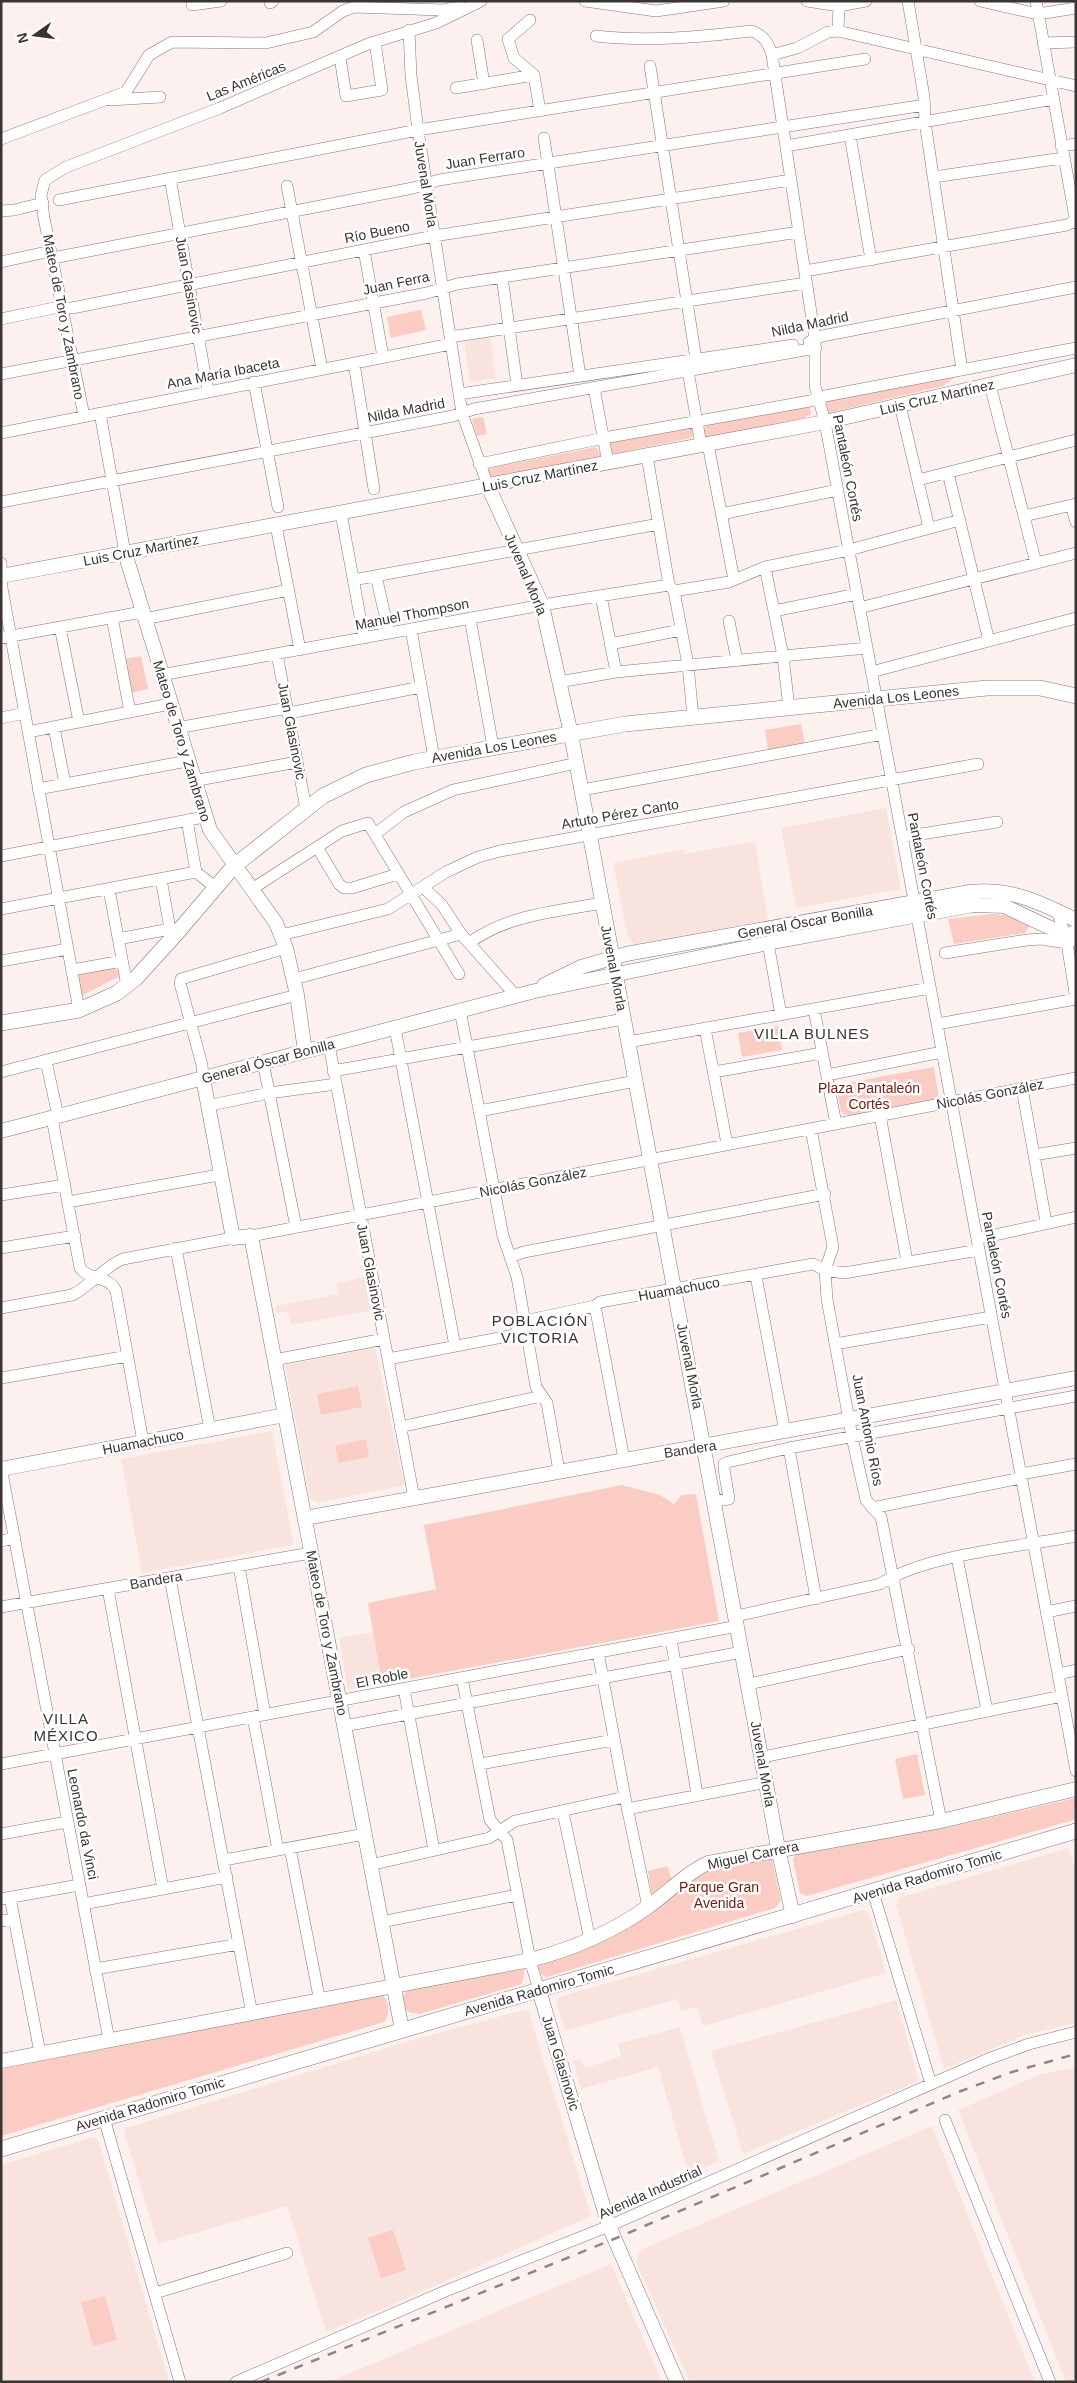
<svg xmlns="http://www.w3.org/2000/svg" width="1077" height="2383" font-family="Arial,sans-serif">
<rect width="100%" height="100%" fill="#fdf1ef"/>
<path fill="#f8e3df" d="M490,337L496,378L470,382L464,340Z
M886,808L901,889L796,908L781,828Z
M755,841L768,920L634,945L627,934L613,863L684,849L685,854Z
M369,1276L375,1310L291,1325L288,1312L277,1313L276,1306L338,1294L337,1283Z
M375,1347L404,1483L402,1486L317,1503L310,1498L285,1365Z
M272,1431L294,1545L142,1573L121,1459Z
M373,1632L382,1684L348,1690L339,1638Z
M1068,1848L1076,1872V2023L1025,2035L944,2069L896,1905L899,1898Z
M863,1910L869,1913L886,1973L703,2026L697,2007L681,2011L677,1999L565,2031L556,2002L559,1997Z
M896,2000L919,2081L743,2154L711,2051Z
M528,2009L591,2216L387,2307L326,2332L287,2206L158,2244L124,2132L126,2128L416,2039Z
M680,2027L719,2161L689,2175L658,2067L581,2089L573,2061L581,2058L585,2068L621,2056L618,2044Z
M1076,2067V2380L1066,2382L958,2110L1039,2075Z
M932,2126L1035,2382H690L636,2262L640,2250Z
M93,2137L98,2139L169,2382H1V2165Z
M611,2264L662,2382H329L517,2303Z"/>
<path fill="#faccc3" d="M421,310L426,330L391,338L387,317Z
M956,376L943,386L829,413L825,412V401Z
M810,406L811,414L804,418L709,438H705L703,429L706,425Z
M483,417L487,434L477,436L472,419Z
M691,428L694,433L691,438L612,454L607,443Z
M596,447L600,453V460L490,478L485,469Z
M141,656L148,689L131,693L124,659Z
M801,724L805,745L768,751L765,730Z
M992,914L1005,915L1030,925L1025,933L954,944L948,919Z
M113,968L119,970L120,976L83,995H79L75,972Z
M778,1026L782,1050L742,1057L738,1033Z
M934,1067L939,1100L848,1116L841,1112L836,1085Z
M358,1386L362,1407L321,1415L317,1394Z
M366,1439L369,1457L339,1463L335,1446Z
M622,1485L660,1495L674,1504L682,1495L696,1494L719,1621L382,1684L368,1603L436,1589L424,1525Z
M917,1754L925,1795L903,1799L895,1759Z
M1076,1798L1074,1820L807,1896L800,1893L793,1859L796,1853L949,1827Z
M767,1857L772,1859L781,1901L775,1908L547,1977L542,1975L538,1968L540,1963L583,1950L614,1934L705,1871Z
M667,1866L673,1882L655,1896L652,1895L648,1871Z
M522,1968L525,1969L522,1984L419,2014L411,2013L405,2009L402,1998L407,1990Z
M382,1994C389,2002 391,2014 384,2022L1,2136V2066Z
M393,2230L406,2270L381,2278L368,2238Z
M105,2296L117,2340L93,2346L81,2302Z"/>
<g fill="none" stroke-linecap="round" stroke-linejoin="round">
<defs>
<path id="minor" d="M585,1L656,11L724,1
M807,1L839,6
M908,1L924,97L925,122L962,370
M980,1L1038,14L1076,8
M1036,1L1076,223
M270,3L273,1
M192,5L221,1
M530,20L508,39L514,58L534,75L540,111
M409,30L411,76L418,130L459,394L462,413L488,486
M838,31L839,6L866,1
M596,36C649,42 699,37 752,31C764,36 768,42 772,55L815,339V386L825,422L1076,1771
M477,40L484,84
M1043,43L1076,42
M772,55L797,48L828,32L838,31L1076,86
M340,57L346,96L382,90L375,42
M650,66L696,359
M456,88L534,75
M110,100L160,97
M850,135L871,260
M544,138L580,376
M1,139L126,92L149,55L172,42L266,43L313,32L343,11L354,7L442,10L461,7
M786,146L1054,99
M1061,146L1076,144
M934,177L1063,158
M170,178L208,391
M287,186L322,369
M59,200L418,130L865,59
M1,211L14,210L43,203
M364,250L383,357
M53,258L413,188L439,180L925,105
M1,262L51,251
M805,271L1067,225L1076,220
M502,277L517,385
M1,319L54,308H72L434,236L791,180
M450,337L806,283
M809,342L822,336L1076,287
M354,363L374,489
M688,371L701,445
M1,374L427,293L457,284L799,232
M254,382L278,507
M990,385L1036,563
M594,388L608,463
M459,394L793,345
M900,405L929,528
M100,413L125,553
M84,416L44,218L41,195L45,180L66,167L220,108L368,44L436,23L481,1
M1,433L451,344
M708,444L734,580
M647,456L669,585L674,591L688,665L693,717
M479,464L604,438L810,401L825,396L1076,348
M948,473L989,641
M918,480L1076,440
M1,502L453,416L474,409L816,348
M1071,505L1076,522
M341,513L364,638
M721,514L838,490
M1024,516L1076,504
M276,525L300,650
M1,563L2,588L79,1010
M765,567L783,656L789,708
M376,576L389,633
M353,580L659,524
M674,591L729,582L765,567L849,550L960,520
M601,596L616,672
M859,608L1076,553
M774,611L857,594
M112,617L130,712
M470,618L493,747
M144,619L289,590
M729,621L737,661
M60,627L79,722
M411,629L434,758
M1,638L142,612
M610,644L681,630
M277,654L306,809
M871,672L1076,618
M161,675L542,605L669,585
M559,682L616,672L867,648
M1,718L25,713
M54,727L65,784
M177,728L282,709L294,712L421,687
M28,732L170,704
M193,781L297,762
M38,789L187,761
M582,790L883,734
M187,820L196,872L215,887
M375,834L404,812L453,790L577,763
M902,837L997,822
M317,847L339,884L344,888H352L398,874
M1,856L204,817
M161,879L170,929L176,934
M423,887L442,905L461,934L516,996
M109,889L127,986
M252,889L342,831L368,823L459,974
M1,909L196,872
M1057,911L1065,935L1076,930
M281,935L388,909L446,872L478,857L500,851L978,764
M1066,937L1076,999
M118,939L170,929
M469,943C509,914 555,912 602,903
M768,943L781,1015
M945,953L1027,940L1041,939L1067,943
M1,961L68,949
M72,970L122,961
M294,979L461,934
M814,1009L836,1124
M460,1010L503,1236L517,1277L536,1387L547,1403L559,1471
M937,1024L1076,999
M395,1028L455,1346
M705,1028L727,1144
M628,1042L930,988
M329,1045L414,1498
M46,1061L58,1116
M263,1062L296,1227
M333,1071L624,1019
M1,1072L297,995
M714,1072L822,1053
M827,1075L942,1052
M203,1078L202,1065L180,983L181,979L286,948
M1022,1088L1046,1222
M207,1106L269,1093L336,1084
M479,1111L636,1081
M880,1115L907,1261
M52,1118L80,1268C89,1281 109,1275 116,1291L143,1442
M811,1129L833,1247L825,1270L827,1299L852,1437L866,1500L881,1517L941,1821
M1034,1155L1076,1148
M1,1195L65,1185
M68,1202L219,1175
M251,1236L1076,1078
M977,1239L1076,1217
M1,1248L75,1236
M176,1248L210,1430
M510,1257L524,1252L825,1194
M756,1276L785,1432
M595,1306L624,1459
M1,1308L72,1295C91,1286 103,1267 123,1259L233,1238
M835,1344L991,1317
M388,1359L514,1335L524,1321L595,1306L600,1302L813,1264L825,1270L844,1273L979,1250
M274,1360L384,1339
M1,1378L128,1356
M400,1427L542,1396
M789,1448L816,1599
M1,1467L109,2040
M1021,1474L1076,1464
M715,1501L729,1499L724,1469V1464L728,1462L789,1448L1076,1396
M872,1508L1021,1478
M1,1541L15,1538
M957,1557L987,1711
M239,1566L265,1715
M170,1578L252,2014
M108,1589L163,1889
M1,1607L311,1553
M1046,1612L1076,1606
M736,1616L880,1584C927,1554 1019,1547 1076,1536
M671,1639L697,1794
M598,1652L625,1797L648,1907
M1058,1674L1076,1670
M462,1678L490,1820L507,1840L530,1960L539,1990
M749,1684L909,1649
M404,1689L434,1850
M253,1717L278,1850
M344,1726L742,1652
M762,1757L1062,1696
M1,1764L738,1626
M480,1764L614,1740
M627,1809L767,1782
M563,1812L590,1940
M1,1834L67,1822
M290,1848L320,2002
M224,1860L365,1834
M370,1865L489,1838L515,1821L625,1797
M873,1892L931,2084
M10,1897L40,2053
M1,1899L79,1885
M83,1904L227,1877
M1,1921L14,1919
M381,1922L517,1895
M95,1969L239,1944
M104,2118L180,2382
M945,2120L1050,2382
M155,2293L287,2253
M236,2382L448,2290L609,2226L988,2059L1029,2044L1076,2032"/>
<path id="tertiary" d="M488,486L542,605L571,734L778,1848L793,1916
M125,553L210,830L276,923L286,948L297,995L305,1051
M1,576L825,422L1076,365
M544,985L581,967L626,954L970,892C1012,888 1039,902 1076,920
M203,1078L233,1238L251,1236L402,2030
M1,1131L535,991L768,943L973,905L1004,906L1076,940
M1,1469L285,1415
M305,1518L1076,1378
M539,1990L609,2226L677,2382
M1,2061L530,1960C573,1949 613,1932 649,1906C669,1892 686,1873 708,1863L941,1821L1076,1789"/>
<path id="secondary" d="M1,1023L79,1010L117,993L136,978L176,934L234,866L323,796L366,775L414,762L625,724L987,688H1040L1076,696
M1,2149L1076,1831"/>
</defs>
<use href="#minor" stroke="#837876" stroke-width="12"/>
<use href="#tertiary" stroke="#837876" stroke-width="15"/>
<use href="#secondary" stroke="#837876" stroke-width="16"/>
<use href="#minor" stroke="#fff" stroke-width="11"/>
<use href="#tertiary" stroke="#fff" stroke-width="14"/>
<use href="#secondary" stroke="#fff" stroke-width="15"/>
<path stroke="#8e8685" stroke-width="2.5" stroke-dasharray="9 9" stroke-linecap="butt" d="M261,2382L614,2239L961,2091L1012,2072L1076,2054"/>
</g>
<g text-anchor="middle" stroke-width="5" stroke-linejoin="round" paint-order="stroke">
<g font-size="14" fill="#3a3534" stroke="#fff">
<text transform="translate(246 81) rotate(-22)" y="5">Las Américas</text>
<text transform="translate(485 158) rotate(-9)" y="5">Juan Ferraro</text>
<text transform="translate(426 184) rotate(81)" y="5">Juvenal Morla</text>
<text transform="translate(377 232) rotate(-11)" y="5">Río Bueno</text>
<text transform="translate(396 283) rotate(-12)" y="5">Juan Ferra</text>
<text transform="translate(189 285) rotate(80)" y="5">Juan Glasinovic</text>
<text transform="translate(64 317) rotate(79)" y="5">Mateo de Toro y Zambrano</text>
<text transform="translate(810 324) rotate(-12)" y="5">Nilda Madrid</text>
<text transform="translate(223 373) rotate(-11)" y="5">Ana María Ibaceta</text>
<text transform="translate(937 397) rotate(-13)" y="5">Luis Cruz Martínez</text>
<text transform="translate(406 410) rotate(-11)" y="5">Nilda Madrid</text>
<text transform="translate(848 468) rotate(79)" y="5">Pantaleón Cortés</text>
<text transform="translate(540 476) rotate(-11)" y="5">Luis Cruz Martínez</text>
<text transform="translate(141 550) rotate(-11)" y="5">Luis Cruz Martínez</text>
<text transform="translate(526 574) rotate(67)" y="5">Juvenal Morla</text>
<text transform="translate(412 614) rotate(-11)" y="5">Manuel Thompson</text>
<text transform="translate(896 697) rotate(-6)" y="5">Avenida Los Leones</text>
<text transform="translate(292 731) rotate(79)" y="5">Juan Glasinovic</text>
<text transform="translate(182 741) rotate(73)" y="5">Mateo de Toro y Zambrano</text>
<text transform="translate(494 747) rotate(-10)" y="5">Avenida Los Leones</text>
<text transform="translate(620 814) rotate(-10)" y="5">Artuto Pérez Canto</text>
<text transform="translate(923 866) rotate(79)" y="5">Pantaleón Cortés</text>
<text transform="translate(805 922) rotate(-10)" y="5">General Óscar Bonilla</text>
<text transform="translate(614 968) rotate(79)" y="5">Juvenal Morla</text>
<text transform="translate(268 1061) rotate(-15)" y="5">General Óscar Bonilla</text>
<text transform="translate(990 1094) rotate(-11)" y="5">Nicolás González</text>
<text transform="translate(533 1182) rotate(-11)" y="5">Nicolás González</text>
<text transform="translate(997 1265) rotate(79)" y="5">Pantaleón Cortés</text>
<text transform="translate(371 1272) rotate(79)" y="5">Juan Glasinovic</text>
<text transform="translate(679 1289) rotate(-10)" y="5">Huamachuco</text>
<text transform="translate(690 1366) rotate(79)" y="5">Juvenal Morla</text>
<text transform="translate(868 1430) rotate(79)" y="5">Juan Antonio Ríos</text>
<text transform="translate(143 1442) rotate(-11)" y="5">Huamachuco</text>
<text transform="translate(690 1449) rotate(-9)" y="5">Bandera</text>
<text transform="translate(156 1580) rotate(-10)" y="5">Bandera</text>
<text transform="translate(327 1633) rotate(79)" y="5">Mateo de Toro y Zambrano</text>
<text transform="translate(382 1678) rotate(-11)" y="5">El Roble</text>
<text transform="translate(763 1764) rotate(80)" y="5">Juvenal Morla</text>
<text transform="translate(83 1824) rotate(79)" y="5">Leonardo da Vinci</text>
<text transform="translate(753 1855) rotate(-12)" y="5">Miguel Carrera</text>
<text transform="translate(927 1876) rotate(-17)" y="5">Avenida Radomiro Tomic</text>
<text transform="translate(539 1990) rotate(-16)" y="5">Avenida Radomiro Tomic</text>
<text transform="translate(561 2063) rotate(73)" y="5">Juan Glasinovic</text>
<text transform="translate(150 2104) rotate(-17)" y="5">Avenida Radomiro Tomic</text>
<text transform="translate(650 2192) rotate(-24)" y="5">Avenida Industrial</text>
</g>
<g font-size="14" fill="#76170c" stroke="#fff">
<text x="869" y="1093">Plaza Pantaleón<tspan x="869" dy="16">Cortés</tspan></text>
<text x="719" y="1892">Parque Gran<tspan x="719" dy="16">Avenida</tspan></text>
</g>
<g font-size="15" letter-spacing="1" fill="#3a3534" stroke="#fff">
<text x="812" y="1039">VILLA BULNES</text>
<text x="540" y="1326">POBLACIÓN<tspan x="540" dy="17">VICTORIA</tspan></text>
<text x="66" y="1724">VILLA<tspan x="66" dy="17">MÉXICO</tspan></text>
</g>
</g>
<rect width="1077" height="2383" fill="none" stroke="#3a3534" stroke-width="5"/>
<g transform="translate(35 35) rotate(256)" stroke="#ffffff" stroke-width="4" paint-order="stroke">
<path d="M0-4L9 19L0 12L-9 19Z" fill="#3a3534"/>
<text y="-8" font-size="14" font-weight="bold" text-anchor="middle" fill="#3a3534">N</text>
</g>
</svg>
